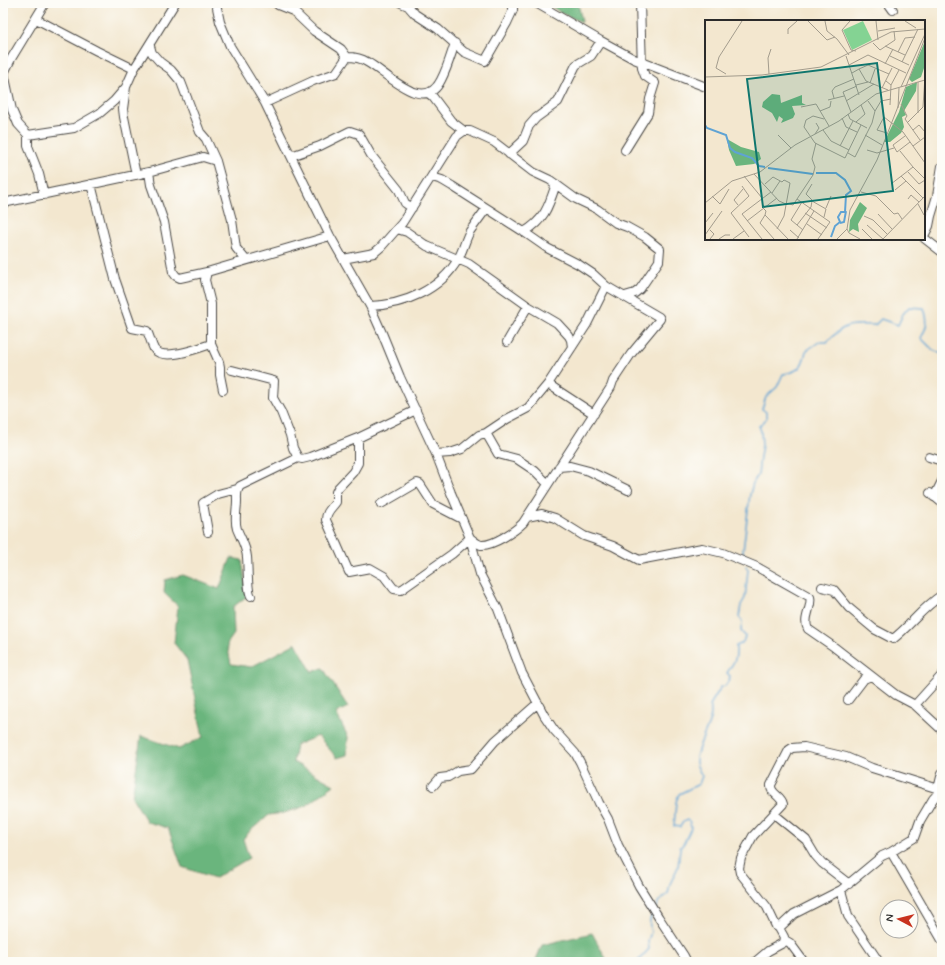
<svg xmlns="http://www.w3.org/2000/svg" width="945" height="965" font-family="Mynerve,sans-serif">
<rect width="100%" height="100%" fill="#fdfcf7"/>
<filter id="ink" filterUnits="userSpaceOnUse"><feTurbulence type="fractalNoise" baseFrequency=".025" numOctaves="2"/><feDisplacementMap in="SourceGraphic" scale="8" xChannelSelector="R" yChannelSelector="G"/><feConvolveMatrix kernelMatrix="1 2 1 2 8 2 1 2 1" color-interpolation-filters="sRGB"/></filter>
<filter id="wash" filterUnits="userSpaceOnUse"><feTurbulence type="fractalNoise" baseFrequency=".012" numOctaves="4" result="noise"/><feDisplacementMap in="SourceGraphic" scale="16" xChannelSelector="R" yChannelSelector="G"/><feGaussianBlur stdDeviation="0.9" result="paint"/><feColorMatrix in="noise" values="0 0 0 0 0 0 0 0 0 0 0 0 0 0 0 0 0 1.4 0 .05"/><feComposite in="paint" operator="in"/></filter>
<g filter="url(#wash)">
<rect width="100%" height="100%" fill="#f3e7cf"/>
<path fill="#6bb57d" stroke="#4b7054" d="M547,3H578L582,22L561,13Z
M231,558L242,560L247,596L233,607L234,634L227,644L231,664L251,667L296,643L312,672L323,668L348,707L336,713L348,737L347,755L337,758L318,736L296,745L293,762L334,785L306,806L284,813L269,815L251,830L243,839L249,858L215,878L182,867L168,828L147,822L132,797L141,736L179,749L203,737L187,660L174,643L178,606L164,593L165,580L183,575L219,589Z
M592,933L608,962H535L542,945Z"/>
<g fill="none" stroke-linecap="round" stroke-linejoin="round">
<path stroke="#5fa3d4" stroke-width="1.5" d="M744,558L743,551L750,494L753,483L758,475L760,457L762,445L761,431L759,426L766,419V412L762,409L766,397L777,387L783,374C799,372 803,366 806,351L819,342H827C845,323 850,324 875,325L881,319L898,325L903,314L909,307L924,308C928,321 928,325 921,338L933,350L942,354
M657,908L658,902L668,894L670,884L678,867L680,848L684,843L691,828L690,822L687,820L683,822L680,827L674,826L676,802L679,794L699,784L702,776C700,772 696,766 696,762C695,744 716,722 710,705L721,687L725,686L729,680L730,676L727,673C734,661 737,660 736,646C742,644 744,642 745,636L741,631L742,621L739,617L741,605L745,598L746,589L748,570L746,566
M637,962L649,949L648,941L651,932C649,926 649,919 653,913"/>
</g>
</g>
<g filter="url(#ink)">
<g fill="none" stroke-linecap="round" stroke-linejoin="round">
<defs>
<path id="minor" d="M216,3L220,22L230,46L265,103L330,236L370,306L382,333L400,377L436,454L451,493L470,538L480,574L498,609L522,673L544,715L554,730L575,753L580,762L599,803L608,819L618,845L639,886L659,918L684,956L687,962
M276,3L278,5L293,11L314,31L341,49L347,57
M401,3L408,6L415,14L438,29L464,52L485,61L507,23L513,10V3
M536,3L601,41L634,59L706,87
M888,3L893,10
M36,19L97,51L134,69
M150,46L152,53L160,62L171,70L181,82L200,132L206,139L216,161L232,220L236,248L246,260
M126,87L123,109L124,117L136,175
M428,93L433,97L451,121L464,131
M265,103L313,81L336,73L347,57C354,57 361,58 367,62C386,72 424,115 441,80C447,69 451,55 455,43
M28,135L18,124L12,110L4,73L11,59L45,3
M625,150L648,113L650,99L655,83L645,76L642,68L640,3
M509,154L523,141L529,126L536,118L558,102L576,65L591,56L601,41
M291,156L320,146L350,131L359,134L371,155L399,190L405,203L412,208
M149,172L151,185L164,222L173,272L176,276L180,278L207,272L330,236
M91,184L115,279L132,328L147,331C150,337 151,343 154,349C163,362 199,348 211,344
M44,195L39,174L28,146V135L74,128L100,113L114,101L126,87L134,69L175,3
M3,203L149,172L203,157L216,161
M397,229L407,232L427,246L469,264L528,306L557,323L569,336L571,340L572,347
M524,232C545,220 549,205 556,184
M924,236L929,226L931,216L937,196L942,166
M924,238L942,252
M343,259L374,253L381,247L402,223L457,136L464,131H470L494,142L533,172L550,180L576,199L597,209L616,223L627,227L645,237L660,249L659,261L640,289L635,293L625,296
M207,272L205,280L211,304V344L219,362L220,367V375L223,390
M370,306C403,305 441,290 458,259C463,251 465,240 470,231C475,224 481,216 486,209
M507,342L528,306
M232,370L274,381L273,398L281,412L290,435L293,448L298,458
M548,384L594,414
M486,433L498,454L517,459L535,471L548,484
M358,438V463L353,472L338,488L336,492V502C332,508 326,511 326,520L349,572L370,568L384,576L394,589L401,590L452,554L470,538C474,541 477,544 481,545C493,546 515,531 523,523L611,387L613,381L631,354L660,319L659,317L606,286L593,274L578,264L547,248L524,232L452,186L442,180L432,177
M436,454L450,453L462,449L479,435L486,433L507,419L528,408L548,384L587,324L606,286
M929,457L942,461
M559,467L570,466L589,471L628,490
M930,493L942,503
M934,497L942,481
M381,504L417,483L420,484L433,504L462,519
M527,517L542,514L555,518L584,536L613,546L639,560L702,548L723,553L757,567L810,597C813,606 802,619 808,629L834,647L896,695L915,705L942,675
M208,532L203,503L218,494L237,489
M822,587L834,590L849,608L874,629L893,639C910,626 923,607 942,595
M251,596C247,591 248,566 247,557C246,546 241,539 237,529C234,520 237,510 237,501C237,495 236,491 240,486L298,458L302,459L310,457L358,438L416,410
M848,700L864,679L871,676
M915,705L942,730
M433,786L440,778L448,777L458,771L471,769L495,741L538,703
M938,789L942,773
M774,814L806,840L815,855L822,863L849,884
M891,852L942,940
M841,890L848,916L879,962
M779,928L794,914L841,890L882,856L891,852L914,838L920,821L933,799L941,790
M785,940L790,943L804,962
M755,962L768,951L783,943L784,937L779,928L776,926L767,907L740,873L739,868L741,858L753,836L783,804C781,795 770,794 771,785L789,750L792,748L804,747L846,757L872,768L942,790"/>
</defs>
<use href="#minor" stroke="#494744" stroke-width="10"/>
<use href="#minor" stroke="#fff" stroke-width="8"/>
</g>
</g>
<g transform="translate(705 20)">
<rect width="220" height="220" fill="#f3e7cf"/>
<path d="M158,1L167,20L147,30L138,10Z" fill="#84d393"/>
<path d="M220,21V45L216,57L207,62L204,59ZM212,62L211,71L199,91L201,95L197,97L199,107L196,113L185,122H179L194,92L201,67ZM67,74L75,75L76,83L97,75V83L101,85L87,86L90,94L88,98L76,103L78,99L74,96L72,102L67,93L57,87L58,82ZM22,119L36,127L54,132L56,139L49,144L31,146L24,130ZM155,182L162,188L153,204L154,212L148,209L144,212L145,200Z" fill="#6bb57d"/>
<path fill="none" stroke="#5fa3d4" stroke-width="2" d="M0,105L2,108L21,115L25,128L30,132L47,138L54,146L60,147M63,148L108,154M111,153H131L140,160L146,171L141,175L140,192H136L133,197L135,202L130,206L126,217M135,203L139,202L141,191"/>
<path fill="none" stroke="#a39c8d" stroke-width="1" d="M103,1L122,20L130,17M120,1L122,11L132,19L144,35M145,1L137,10L146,30L151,31M171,1L173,20M200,1L211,8M173,11L190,8M83,14V9L92,1M168,23L175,30L190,20L189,11M180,26L200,35M193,32L200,18L210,17M141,36L154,75M185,36L204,45M197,42L213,9M180,44L188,29M144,45L163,35L201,53M154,49L163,45L184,54M147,53L154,49L161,61L183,70M21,54L11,48L14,37L37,1M64,54L63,38L66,29M0,57L57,55L116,47L186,12L220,9M181,61L186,65L185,85M165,63L170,49M151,65L163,62M186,65L194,50M196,67L220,14M177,68L187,48M129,78L127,71L130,67L149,59M123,80L139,76M141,81L169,64M196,84L202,96L200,99L215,120M96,87L111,84L124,106M193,88L194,68M115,91L125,87L126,81M170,91L176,81L186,79M146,92L138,72L152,66M213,93V62M143,94L145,99L162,108M137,98L141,107L152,112M119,99L108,96L101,100L99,107L110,123L140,138L156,105M151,102L160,94L156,85M203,102L218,87L220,56M118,110L126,121L144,130M208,110L214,105L220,112M182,113L172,110L179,97L198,112L220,143M110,114L114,108L111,103M73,115L86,128M160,115L177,125M200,116L188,125L192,132L205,122M111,123L107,139L110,147L108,155L92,179L125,202L113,219M135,126L148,101M208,126L220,117M162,130L172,133L189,128M195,131L208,147M143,133L150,137L167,103L170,91L163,81M203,152L214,164L220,160M49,154L74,181L81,184M39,156L57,178M196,156L218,178M60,164L68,157L77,162L79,160L85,163L79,196L72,209M107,164L101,174L108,181M186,164L208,147L220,159M37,166L44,176L26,193L44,217M190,170L201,161M156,172L171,176L189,194L193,193L197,199M67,173L75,161M7,176L15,184L24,169M203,179L206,175L214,182M97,182L86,200L98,210M0,183L27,161L55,152L90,125L134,101L171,74L220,60M81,183L88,185L92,179M213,184L219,195M33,185L29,180L38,169M58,188L61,191L60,195L83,219M121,188L126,176M100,193L122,208M173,194L187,209M60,195L55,203L69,219M159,196L168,200L182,214M42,201L72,178M0,203L8,193M102,204L117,215M92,205L106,187L107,181L121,189L119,197M162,205L178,219M142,209L144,213L155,219M157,209L167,219M5,210L9,214L5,219M85,210L94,218M0,215L17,191M14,219L20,215H25M28,219L39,211M57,219L37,194L66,172M92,219L109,191M132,219L142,209L145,190L172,140L220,18M178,219L220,176"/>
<path fill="#0f766e" fill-opacity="0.15" stroke="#0f766e" stroke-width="2" d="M172,43L188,171L58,187L42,59Z"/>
<rect width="220" height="220" fill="none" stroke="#2b2b2b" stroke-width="2"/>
</g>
<rect width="945" height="965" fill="none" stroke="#fdfcf7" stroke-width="16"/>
<g transform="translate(899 919) rotate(277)"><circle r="19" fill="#fdfcf7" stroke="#a9a8a5"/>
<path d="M0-3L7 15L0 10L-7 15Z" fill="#c8321e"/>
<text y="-6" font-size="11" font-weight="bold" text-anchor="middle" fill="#2b2b2b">N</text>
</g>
</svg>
